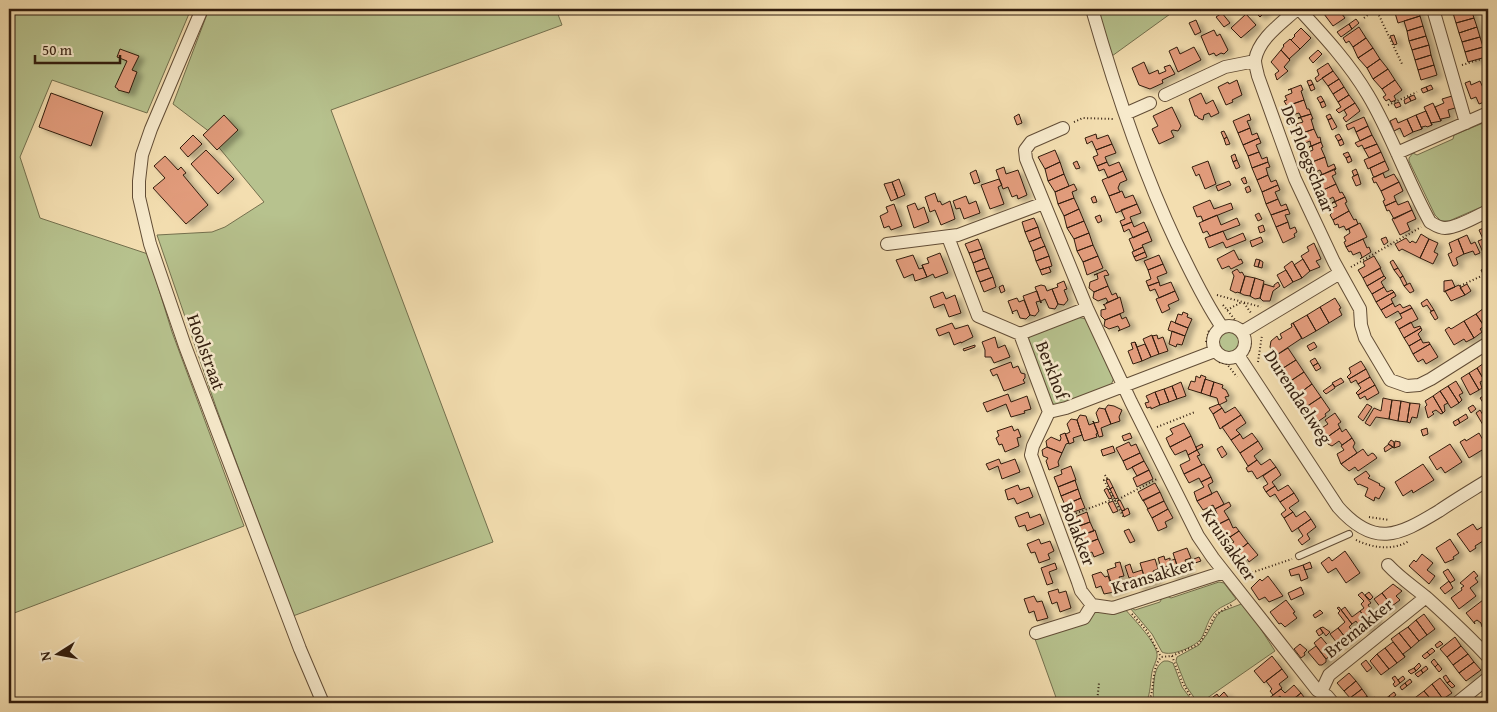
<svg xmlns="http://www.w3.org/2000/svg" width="1497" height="712" font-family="'Gentium Book Plus',serif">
<defs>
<filter id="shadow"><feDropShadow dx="5.5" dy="3" stdDeviation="2.5" flood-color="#0004"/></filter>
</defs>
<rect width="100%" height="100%" fill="#f3deb0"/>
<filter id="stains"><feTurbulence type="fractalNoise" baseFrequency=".004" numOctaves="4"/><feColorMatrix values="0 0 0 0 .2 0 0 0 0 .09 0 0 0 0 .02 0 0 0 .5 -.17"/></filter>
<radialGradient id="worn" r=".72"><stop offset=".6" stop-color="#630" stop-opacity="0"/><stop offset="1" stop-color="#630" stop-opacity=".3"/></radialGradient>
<path fill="#b7c28e" stroke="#74704e" d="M9,9H191L147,113L52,80L20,157L40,218L148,254L172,332L244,526L9,615Z
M209,9H556L562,25L331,110L493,542L293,616L216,407L157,235L212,232L225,227L264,202L216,144L219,139L173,104Z
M1098,9H1177L1112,56Z
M1488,121V204L1449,221H1441L1435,215L1409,161V158L1413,153L1417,155L1453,139L1454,135Z
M1077,317L1086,319L1114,378L1111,385L1059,406L1050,403L1028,339L1031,336Z
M1219 342a10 10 0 1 1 20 0a10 10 0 1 1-20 0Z
M1219,582L1224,583L1236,599C1230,604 1221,606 1216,611C1208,618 1206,630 1201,639C1194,647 1171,657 1162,652L1152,634L1130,608V607L1135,610L1160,602L1162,598L1167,596L1171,598Z
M1244,603L1275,651L1200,703H1198L1186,686L1176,661L1177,657L1199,645L1207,634L1216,617L1220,612Z
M1125,609C1133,619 1159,644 1157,657C1156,662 1153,667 1152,672C1150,683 1151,692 1146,703H1100V699L1096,698L1092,703H1058L1035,639L1086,622L1095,611Z
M1164,661H1168L1173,663L1182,687L1193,702L1191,703H1151L1153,700C1154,688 1152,667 1164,661Z"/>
<path fill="#e29c7b" stroke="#321d0e" filter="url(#shadow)" d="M1252,9H1268L1260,17Z
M1323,9H1338L1345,18L1333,26L1321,10Z
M1410,9H1418L1420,16L1398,23L1395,13Z
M1449,9H1468L1450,14Z
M1468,9H1471L1474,18L1456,23L1453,13Z
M1222,13L1230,23L1224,27L1216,17Z
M1246,14L1256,25L1241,38L1231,28Z
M1420,16L1423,26L1407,31L1404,21Z
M1474,18L1477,27L1459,33L1456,23Z
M1356,19L1359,23L1352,29L1349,24Z
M1196,20L1201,32L1195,35L1189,23Z
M1349,24L1352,29L1341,37L1337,32Z
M1423,26L1426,36L1409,41L1407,31Z
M1359,27L1366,38L1353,47L1349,41L1346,43L1343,38Z
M1477,27L1480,37L1462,42L1459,33Z
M1301,28L1311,38L1300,49L1290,39L1291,40L1295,36L1294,35Z
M1214,30L1217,36L1220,34L1228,50L1224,54L1221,53L1216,56L1214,53L1209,55L1201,36Z
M1394,35L1397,44L1394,45L1390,36Z
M1426,36L1429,45L1412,50L1409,41Z
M1480,37L1483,47L1465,52L1462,42Z
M1366,38L1373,48L1358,58L1353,47Z
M1290,39L1300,49L1289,59L1290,60L1281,50L1284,46L1283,45Z
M1429,45L1431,55L1415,60L1412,50Z
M1177,47L1180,54L1194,47L1201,60L1178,72L1169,51Z
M1483,47L1486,57L1468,62L1465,52Z
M1373,48L1380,59L1367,68L1358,58Z
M120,49L139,56L132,70L137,72L129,93L118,90V89L115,87L127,61L117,57Z
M1281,50L1290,60L1284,67L1288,71L1277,80L1275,74L1279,71L1271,62Z
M1318,50L1322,54L1313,63L1309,58Z
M1431,55L1434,65L1418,70L1415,60Z
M1380,59L1388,69L1373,79L1367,68Z
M1144,62L1149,74L1158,70L1159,74L1166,71L1164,67L1170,65L1175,74L1162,80L1163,83L1150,89L1139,85L1132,68Z
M1328,63L1333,71L1317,82L1315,78L1319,75L1317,70Z
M1434,65L1437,75L1421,80L1418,70Z
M1388,69L1395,80L1382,89L1373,79Z
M1333,71L1339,79L1328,86L1322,78Z
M1339,79L1344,87L1333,94L1328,86Z
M1237,80L1242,95L1232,100L1233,102L1226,105L1218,87L1228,82L1229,84Z
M1311,80L1313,84L1309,86L1307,81Z
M1395,80L1402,90L1394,96L1396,100L1391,102L1389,99L1386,101L1383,97L1386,95L1382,89Z
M1470,81L1471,85L1480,81L1488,99L1484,101V102L1479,104L1476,97L1471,99L1465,83Z
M1313,84L1315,89L1311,91L1309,86Z
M1488,84V99L1483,86Z
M1301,85L1303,90L1301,91L1304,100L1287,106L1284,101L1287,100L1285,96L1292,93L1291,89L1288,90Z
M1431,85L1433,89L1428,91L1426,87Z
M1344,87L1349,95L1338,102L1333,94Z
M1426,87L1428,91L1423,93L1421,89Z
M51,93L103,112L91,146L39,127Z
M1201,93L1206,104L1213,100L1219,113L1211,117L1209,113L1204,115L1203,120L1198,118L1197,116H1195L1189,99Z
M1349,95L1355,103L1339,113L1336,110L1341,107L1338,102Z
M1414,95L1416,99L1411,101L1409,97Z
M1321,96L1324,101L1320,103L1317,98Z
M1452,96L1455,108L1448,110L1450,117L1441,119V121L1435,107L1444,103L1442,99Z
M1409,97L1411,101L1405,104L1404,100Z
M1304,100L1307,109H1309L1311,114L1298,118L1301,117L1299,113L1292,115L1291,111L1288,112L1287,106Z
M1324,101L1326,106L1322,108L1320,103Z
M1399,102L1401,106L1396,108L1394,104Z
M1355,103L1360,111L1346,122L1343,118L1347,115L1344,110Z
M1433,103L1441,121L1431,123L1432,125L1424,107Z
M1172,107L1181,126L1178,131L1173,130L1171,131L1174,137L1159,144L1152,129L1158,126L1153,116Z
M1426,111L1432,125L1427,127L1426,126L1422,127V129L1416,115Z
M1019,114L1022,123L1017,125L1014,117Z
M1249,114L1251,120L1247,121L1250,128L1238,133L1233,121Z
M1311,114L1313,119H1311L1314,129L1297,135L1295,130L1297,129L1296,124L1303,122L1301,118H1298Z
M1330,114L1332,118L1328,120L1326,116Z
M224,115L238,130L217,150L203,135Z
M1416,115L1422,129L1413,132L1407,119Z
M1364,117L1368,126L1356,132L1354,127L1348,130L1346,125Z
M1332,118L1337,127L1332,130L1328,120Z
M1396,118L1398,123L1407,119L1413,132L1404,137L1400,128L1394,131L1390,121Z
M1368,126L1372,135L1360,141L1356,132Z
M1250,128L1252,135L1257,133L1259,138L1243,145L1238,133Z
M1314,129L1318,138L1320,137L1321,142L1309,147L1311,146L1310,141L1303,144L1301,140L1299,141L1297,135Z
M1224,131L1227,137L1224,139L1221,132Z
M1096,134L1097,139L1108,135L1112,144L1096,150L1092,141L1087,144L1085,138Z
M1339,134L1342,139L1338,141L1335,136Z
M193,135L202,144L188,157L180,148Z
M1372,135L1377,144L1364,149L1362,145L1358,147L1355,143Z
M1227,137L1230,144L1226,145L1224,139Z
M1259,138L1261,143L1256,145L1259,152L1248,156L1243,145Z
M1342,139L1344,144L1340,146L1338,141Z
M1321,142L1323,147L1321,148L1325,157L1307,164L1305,158L1308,157L1306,153L1313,150L1312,146L1309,147Z
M1112,144L1116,153L1105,157L1107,162L1097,166L1093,157L1098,155L1096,150Z
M1377,144L1381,152L1369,158L1364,149Z
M206,150L234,179L218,194L191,164Z
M1055,150L1060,162L1045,169L1038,157Z
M1259,152L1262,159L1267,157L1268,162L1252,168L1248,156Z
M1348,152L1350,156L1346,158L1343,154Z
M1381,152L1385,161L1368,169L1364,160Z
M1235,154L1237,160L1233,162L1231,156Z
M165,156L178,170L181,167L186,173L183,175L208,205L186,224L153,188L165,178L154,166Z
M1350,156L1352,161L1348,163L1346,158Z
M1325,157L1328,167L1334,164L1336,169L1319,176L1322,174L1320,170L1313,173L1311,168L1309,169L1307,164Z
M1237,160L1240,167L1236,169L1233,162Z
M1077,161L1080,168L1076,169L1073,163Z
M1208,161L1216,184L1205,189L1199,174L1196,176L1192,167Z
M1385,161L1389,170L1375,177L1373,176L1370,168Z
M1060,162L1064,174L1048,181L1045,169Z
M1107,162L1109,166L1119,162L1123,171L1108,178L1104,169L1099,171L1097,166Z
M1268,162L1270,167L1266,168L1268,175L1257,180L1252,168Z
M1004,167L1006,174L1018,170L1027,195L1018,199L1017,195L1012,197L1008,187L1003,189L996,170Z
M1334,169H1336H1334L1336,174L1332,176L1336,184L1319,192L1317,187L1319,186L1317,182L1321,180L1319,176Z
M1356,169L1358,174L1354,176L1352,171Z
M976,170L980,182L974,184L970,173Z
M1123,171L1127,180L1120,183L1118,188L1120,192L1109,196L1102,180Z
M1383,173L1385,178L1394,174L1399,182L1381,191L1376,182L1374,183L1372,178Z
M1064,174L1069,186L1055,192L1048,181Z
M1358,174L1361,184L1356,186L1352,177Z
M1268,175L1271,182L1276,180L1278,185L1262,192L1257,180Z
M1245,177L1247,183L1244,184L1241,179Z
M899,179L905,195L898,198L892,182Z
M999,179L1002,185L998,187L1004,204L990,209L981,185Z
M1229,181L1231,185L1218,191L1216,186Z
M892,182L898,198L891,201L884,184Z
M1399,182L1403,191L1394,196L1396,201L1385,206L1383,201L1385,200L1381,191Z
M1074,184L1077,190L1072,192L1074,198L1058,204L1055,192Z
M1336,184L1340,193L1342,192L1345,197L1332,203L1335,201L1333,197L1326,201L1324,197L1322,198L1319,192Z
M1278,185L1280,190L1275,192L1278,199L1266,204L1262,192Z
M1249,186L1251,191L1247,193L1245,188Z
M1122,191L1125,198L1133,195L1137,204L1116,213L1109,196Z
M935,193L938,202L940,201L942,205L950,201L955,219L941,225L935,210L930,212L925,197Z
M966,196L969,204L976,201L980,213L964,219L960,208L956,209L953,201Z
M1095,196L1097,202L1093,203L1091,198Z
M1345,197L1347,202L1345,203L1349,211L1333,220L1330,215L1332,213L1330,209L1337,206L1335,202L1332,203Z
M1074,198L1079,209L1064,216L1058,204Z
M1278,199L1281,206L1286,204L1288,209L1271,215L1266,204Z
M1210,200L1214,209L1231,203L1233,209L1203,221L1201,216L1197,217L1193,207Z
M1396,201L1398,205L1408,201L1412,210L1394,219L1389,210L1387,211L1385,206Z
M915,203L918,210L924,207L929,222L914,228L907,206Z
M894,204L902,226L891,230L889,226L884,228L880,216L888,212L886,207Z
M1137,204L1141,213L1130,217L1132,222L1122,226L1120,221L1125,219L1121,210Z
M1079,209L1084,221L1067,228L1064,216Z
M1288,209L1290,214L1285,215L1288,222L1276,227L1271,215Z
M1412,210L1416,219L1407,223L1410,230L1400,235L1392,219Z
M1349,211L1354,220L1356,219L1358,224L1346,230L1344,226L1339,228L1338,224L1335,225L1333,220Z
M1259,213L1262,219L1258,221L1255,215Z
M1100,215L1102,221L1098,223L1095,217Z
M1217,215L1221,225L1237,218L1240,225L1210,236L1207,231L1203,233L1199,223Z
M1034,218L1038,227L1025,232L1022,222Z
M1084,221L1089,233L1074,239L1067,228Z
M1132,222L1134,227L1144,222L1148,231L1133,238L1129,229L1124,232L1122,226Z
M1288,222L1290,229L1295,227L1297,232L1294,234L1295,237L1283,243L1276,227Z
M1360,223L1367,237L1346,247L1344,242L1346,241L1344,237L1350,233L1349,229L1346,230Z
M1263,225L1265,231L1260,233L1258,227Z
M1488,226V256L1485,257L1478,241L1483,239L1479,230Z
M1038,227L1041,237L1029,242L1025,232Z
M1148,231L1152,241L1142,245L1143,247L1134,251L1129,239Z
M1223,231L1227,240L1243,233L1246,240L1226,248L1223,242L1209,248L1205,238Z
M1089,233L1093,245L1077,251L1074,239Z
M1421,234L1429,239L1420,258L1402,249L1399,251L1395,244L1406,238L1410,243L1412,241L1416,243Z
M1467,235L1471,244L1475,242L1480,253L1475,255L1473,251L1464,254L1458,239Z
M1041,237L1045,246L1033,251L1029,242Z
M1261,237L1263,242L1252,247L1250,241Z
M1386,237L1388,242L1384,245L1381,239Z
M978,239L982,249L969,253L965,244Z
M1363,239L1367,248L1369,247L1371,252L1360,259L1362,257L1360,252L1353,255L1351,251L1349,252L1346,247Z
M1429,239L1438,243L1434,252L1438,254L1433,264L1420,258Z
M1458,239L1464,254L1456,258L1458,264L1455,266H1453L1448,254L1452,252L1449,243Z
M1314,243L1321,259L1316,261L1320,267L1310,271L1301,256L1309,251L1307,247Z
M1093,245L1098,256L1083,262L1077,251Z
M1045,246L1049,256L1036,261L1033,251Z
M1143,247L1145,252L1134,257L1132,252Z
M982,249L985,258L973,263L969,253Z
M1234,250L1239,260L1241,259L1243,263L1231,269L1229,266L1222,269L1217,259Z
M1145,252L1147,257L1136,261L1134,257Z
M940,253L948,273L935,278L933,274L927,277L922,265L929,263L927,258Z
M913,255L919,269L923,268L922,265L927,277L915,281L913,274L904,278L896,260Z
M1159,255L1163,264L1148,270L1144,261Z
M1049,256L1052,266L1040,270L1036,261Z
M1098,256L1103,268L1087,275L1083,262Z
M1374,256L1381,268L1363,278L1358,270L1365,266L1363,262Z
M985,258L989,268L976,272L973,263Z
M1256,259L1260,260L1258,267L1254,266Z
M1303,259L1310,271L1302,278L1294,265Z
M1260,260L1263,262L1262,268L1258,267Z
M1393,260L1398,268L1394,270L1390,262Z
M1292,261L1302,278L1293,282L1284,267Z
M1163,264L1167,273L1157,277L1159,282L1148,286L1146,281L1151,279L1148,270Z
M1049,267L1051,272L1042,275L1040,270Z
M1488,267V272L1483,274L1481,270Z
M989,268L993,277L980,282L976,272Z
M1380,268L1384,276L1367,286L1363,278Z
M1398,268L1403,276L1400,278L1394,270Z
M1237,269L1240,273L1242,272L1245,277L1240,293L1237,292L1236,293L1230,290L1234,276L1232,272Z
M1106,270L1109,275L1104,276L1108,286L1094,292L1089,288L1090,282L1098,279L1097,274L1094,275Z
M1286,270L1293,282L1284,288L1277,275Z
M1245,276L1255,278L1250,296L1244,295L1240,293Z
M1384,276L1386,278L1381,282L1384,287L1372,294L1367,286Z
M1403,276L1407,284L1404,286L1400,278Z
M993,277L996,287L984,292L980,282Z
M1255,278L1264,281L1260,298L1255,299L1250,296Z
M1452,280L1455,287L1444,292V281Z
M1064,281L1067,289L1064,290L1068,300L1064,305L1058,304L1052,289L1058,287L1057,284Z
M1159,282L1160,286L1171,282L1175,291L1159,298L1155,289L1150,291L1148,286Z
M1278,282L1280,286L1273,291L1270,301H1263L1260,298L1264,284L1274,287V285Z
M1410,283L1414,291L1410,293L1404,286Z
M1467,284L1471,291L1465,295L1460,288Z
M1003,285L1005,291L1001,293L999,287Z
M1041,285L1045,286L1047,291L1052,289L1058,304L1055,309L1049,308L1045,299L1041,301V303L1035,287Z
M1459,285L1465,295L1451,301L1445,291Z
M1108,286L1112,295L1116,293L1118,298L1106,303L1108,302L1106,298L1098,301L1093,298L1094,292Z
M1384,287L1387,292L1392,290L1394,292L1376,302L1372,294Z
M1037,291L1041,303L1040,301L1036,302L1039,311L1035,316L1030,315L1023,296Z
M1175,291L1179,300L1168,305L1170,309L1162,313L1156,299Z
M943,292L946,299L955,295L961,313L949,317L944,304L934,308L930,297Z
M1394,292L1396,296L1391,299L1393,303L1381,310L1376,302Z
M1120,297L1124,312L1105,320L1101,316V310L1106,309L1104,304L1103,305Z
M1017,298L1019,302L1024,300L1030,315L1026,319L1020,318L1017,310L1012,312L1013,314L1008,301Z
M1335,298L1341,308L1339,309L1342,315L1329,323L1320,307Z
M1427,299L1434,310L1431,311L1427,305L1423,307L1421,303Z
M1393,303L1395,307L1400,304L1403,308L1410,305L1412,308L1400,314L1398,311L1386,318L1381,310Z
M1320,307L1329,323L1316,331L1307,315Z
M1412,308L1418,319L1399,329L1395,322L1402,318L1400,314Z
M1484,308L1486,312L1488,310V324L1484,326L1476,314Z
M1434,310L1438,318L1435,320L1430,312Z
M1183,312L1188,314L1187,317L1192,319L1188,328L1175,323L1178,314L1182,315Z
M1120,314L1122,319L1126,317L1130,326L1118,331L1120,330L1118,326L1109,329L1104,326L1105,320Z
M1476,314L1484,326L1480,329L1482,332L1474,338L1464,321Z
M1307,315L1316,331L1302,339L1293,323Z
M1171,321L1188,328L1185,336L1168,330Z
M1464,321L1474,338L1466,342L1464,339L1454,345L1445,330L1449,327L1451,329Z
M1411,322L1414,328L1420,326L1421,328L1404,338L1399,329Z
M952,323L955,329L968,325L973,337L961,343V342L954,345L949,332L939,336L936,329Z
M1293,323L1302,338L1272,358L1270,355L1273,353L1270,347L1271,341L1277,336L1279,340L1282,338L1280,334L1292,327L1291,324Z
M1421,328L1422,330L1418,334L1421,339L1409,346L1404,338Z
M1172,331L1185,336L1182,345L1177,344L1176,347L1169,344Z
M1152,335L1159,354L1151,357L1143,339Z
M1157,335L1158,339L1163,337L1168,351L1159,354L1152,336Z
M995,337L998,348L1005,345L1010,357L994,363L991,357H985V350L982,342Z
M1421,339L1423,343L1429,342L1430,344L1413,354L1409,346Z
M1135,342L1137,347L1145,344L1151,357L1142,361Z
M1135,342L1142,361L1133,364L1128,351L1133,349L1131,343Z
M1314,342L1317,347L1310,351L1307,346Z
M1430,344L1438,357L1426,364L1423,359L1418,362L1413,354Z
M975,345V347L964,351L963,349Z
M1288,348L1296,360L1280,370L1272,358Z
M1315,358L1318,363L1313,366L1310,361Z
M1296,360L1304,372L1289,382L1280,370Z
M1361,361L1366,369L1349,379L1347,377L1351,373L1349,368Z
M1011,362L1013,368L1018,366L1021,373L1025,374V378L1023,380L1025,383L1004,391L997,374L993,376L990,370Z
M1318,363L1321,368L1316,371L1313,366Z
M1484,363L1488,369L1487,385L1477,368Z
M1477,368L1484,380L1480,382L1482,388L1479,390L1469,373Z
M1366,369L1370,377L1358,384L1356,380L1351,383L1349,379Z
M1304,372L1312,384L1297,395L1289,382Z
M1469,373L1479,390L1470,395L1461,378Z
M1201,375L1206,377L1201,393L1188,389L1191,381L1195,382L1196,376L1200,378Z
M1370,377L1375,385L1358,395L1356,393L1361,388L1358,384Z
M1341,378L1344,382L1335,387L1332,383Z
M1205,379L1214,382L1210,396L1201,393Z
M1456,381L1463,393L1459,395L1462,400L1459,403L1448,386Z
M1181,382L1186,396L1177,399L1172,386Z
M1214,382L1223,385L1222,388L1226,390L1229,396L1225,397L1227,401L1219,405L1217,398L1210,396Z
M1312,384L1321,397L1306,407L1297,395Z
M1333,384L1335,388L1326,394L1323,391Z
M1375,385L1379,393L1367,400L1365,396L1360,399L1358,395Z
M1172,386L1177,399L1169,402L1164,389Z
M1448,386L1459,403L1451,408L1440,391Z
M1164,389L1169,402L1160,405L1155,392Z
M1440,391L1448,403L1444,405L1445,411L1443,413L1433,396Z
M1155,392L1160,405L1151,409V407L1147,408L1145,403L1149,402L1146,396Z
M1008,394L1011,402L1027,396L1031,409L1024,411L1025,413L1011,417L1006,404L987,412L983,403Z
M1433,396L1443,413L1441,414L1436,410L1432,412L1434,414L1428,418L1425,407L1427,405L1425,401Z
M1483,396L1487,402L1484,404L1480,398Z
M1321,397L1330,410L1325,414L1326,416L1316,423L1306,407Z
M1383,398L1392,400L1389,419L1376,417L1370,426L1365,423L1374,408L1381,411Z
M1392,400L1401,401L1398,421L1389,419Z
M1401,401L1410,403L1407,422L1398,421Z
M1410,403L1420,404L1417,418L1412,417L1410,423L1407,422Z
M1219,404L1222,408L1213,414L1209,408Z
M1367,404L1372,407L1363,421L1358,417Z
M1108,405L1114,406L1122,410L1119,417L1120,421L1111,424L1105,409Z
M1473,405L1476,409L1471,413L1468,408Z
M1235,407L1241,415L1220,429L1213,414L1222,408L1225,413Z
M1099,408L1105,409L1111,424L1101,428L1103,436L1099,437L1093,421L1094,423L1099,422L1096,413Z
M1480,410L1487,422L1483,425L1476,413Z
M1335,413L1341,422L1338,424L1340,428L1326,438L1321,435L1320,429L1328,424L1325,420Z
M1466,414L1468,418L1460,423L1458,419Z
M1080,415L1086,416L1089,425L1094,423L1093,421L1098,433L1096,434L1097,437L1084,441L1077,420Z
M1241,415L1246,423L1236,430L1240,434L1231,440L1222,427Z
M1071,419L1077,420L1082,435L1073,438L1074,442L1069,444L1065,433L1066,434L1070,432L1067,424Z
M1458,419L1460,423L1455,426L1453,422Z
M1184,423L1191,436L1170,447L1166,438L1173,434L1170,429Z
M1012,426L1014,431L1018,429L1021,437L1017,438L1019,446L1005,452L1002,444L999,445L996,438L999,436L997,431Z
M1340,428L1342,432L1346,429L1352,438L1342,445L1339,441L1332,446L1328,444L1326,438Z
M1427,428L1428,434L1423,436L1421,430Z
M1065,433L1069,443L1066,444L1062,453L1047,447L1046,441L1051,437L1060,441L1061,438L1060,435Z
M1130,433L1132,438L1124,441L1122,436Z
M1252,433L1258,441L1240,453L1231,440L1240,434L1243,439Z
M1479,433L1487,447L1469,458L1460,442L1465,439L1466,441Z
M1191,436L1197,450L1188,455L1186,450L1175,455L1170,447Z
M1352,438L1355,443L1353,447L1357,453L1341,464L1337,454L1344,450L1341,446Z
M1391,440L1394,442V448L1388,444Z
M1258,441L1263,449L1254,456L1257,460L1248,466L1240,453Z
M1395,441L1400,442V446L1394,448Z
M1129,442L1131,446L1136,444L1140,453L1123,461L1116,448Z
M1202,444L1203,447L1197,450L1196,447Z
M1389,444L1393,447L1385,452L1384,448Z
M1450,444L1462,462L1445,473L1441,467L1437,470L1429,457Z
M1113,446L1115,452L1103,456L1101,450Z
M1222,446L1227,454L1222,458L1217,449Z
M1047,447L1062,453L1058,462L1059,466L1049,470L1046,461L1048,458L1043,456L1042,450Z
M1363,449L1368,456L1372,453L1374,454L1377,458L1358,471L1355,467L1349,471L1341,464Z
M1197,450L1200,455L1197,456L1202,465L1184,474L1180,465L1190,460L1188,455Z
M1140,453L1144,461L1127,470L1123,461Z
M999,459L1001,464L1015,459L1020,472L1002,479L998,466L989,470L986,464Z
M1270,459L1276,467L1257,479L1252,471L1248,472L1246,468L1257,460L1261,465Z
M1144,461L1149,470L1137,476L1132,467Z
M1204,464L1211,477L1201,482L1199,478L1189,483L1184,474Z
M1423,464L1434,480L1413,493L1412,490L1403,496L1395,482Z
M1071,466L1076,480L1058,487L1054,477L1062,474L1061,470Z
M1276,467L1281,475L1272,482L1275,486L1266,492L1263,487L1268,484L1263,476Z
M1149,470L1153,479L1137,487L1133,478Z
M1366,471L1370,476L1368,478L1380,484L1379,485L1385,488L1379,499L1375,497L1374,501L1365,496L1368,488L1359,484L1358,485L1354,479Z
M1211,477L1213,482L1208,485L1212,494L1197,501L1194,492L1204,487L1201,482Z
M1109,479L1113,487L1110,489L1106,480Z
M1075,480L1078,489L1061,496L1058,487Z
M1155,483L1160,492L1143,501L1138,492Z
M1018,485L1020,490L1029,487L1033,497L1017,504L1014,498L1008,500L1005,490Z
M1288,485L1294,493L1280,502L1275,494L1270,497L1266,492L1275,486L1278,491Z
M1113,487L1118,498L1115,499L1110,489Z
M1107,488L1112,498L1109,499L1104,490Z
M1078,489L1081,498L1065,505L1061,496Z
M1217,491L1224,504L1215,509L1213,505L1203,510L1197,501Z
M1160,492L1164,501L1148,509L1143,500Z
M1294,493L1299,501L1289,508L1293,512L1284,518L1281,514L1286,510L1280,502Z
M1081,498L1085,508L1068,514L1067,511L1065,512L1062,506Z
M1120,500L1125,510L1122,511L1117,501Z
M1113,501L1118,511L1113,513L1108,503Z
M1164,501L1168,509L1152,518L1147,509Z
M1229,502L1231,506L1224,511L1229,519L1211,528L1207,519L1217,514L1215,509Z
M1128,508L1130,514L1124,517L1122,511Z
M1168,509L1173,518L1165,522L1167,527L1158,531L1152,518Z
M1305,511L1311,519L1292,532L1284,518L1293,512L1296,517Z
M1028,512L1030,518L1040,514L1044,524L1027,531L1025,525L1019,527L1015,517Z
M1087,512L1090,522L1074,528L1070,519Z
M1229,519L1233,528L1236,527L1239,531L1230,537L1226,532L1216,537L1211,528Z
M1311,519L1316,527L1307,534L1310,539L1302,545L1298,540L1303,536L1298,528Z
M1090,522L1094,531L1077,537L1074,528Z
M1473,524L1477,530L1482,527L1488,536V540L1485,543L1483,541L1475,546L1476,548L1470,552L1457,534Z
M1129,529L1135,541L1130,543L1124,531Z
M1095,530L1098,539L1080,546L1077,537Z
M1239,531L1248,543L1230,557L1225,548L1234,542L1230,537Z
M1039,539L1041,544L1050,541L1054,551L1048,554L1050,559L1039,563L1035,552L1031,553L1027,544Z
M1098,539L1104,553L1094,557L1092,552L1084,555L1080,546Z
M1450,539L1459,553L1453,557L1454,559L1445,563L1436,548Z
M1248,543L1258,555L1249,562L1246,557L1237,564L1230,557Z
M1187,548L1191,558L1185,560L1189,571L1180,575L1173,553Z
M1345,551L1360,573L1346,583L1336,568L1328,573L1321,563L1329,557L1332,561Z
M1422,554L1433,563L1427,570L1435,576L1429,584L1409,566L1414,560L1416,562Z
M1164,556L1165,560L1170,558V561L1175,559L1180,575L1170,577L1167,566L1161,568L1158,558Z
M1199,557L1201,561L1195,563L1194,559Z
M1155,559L1158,569L1153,571L1157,581L1147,585L1140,563Z
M1120,562L1124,576L1119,577L1123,588L1114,592L1107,570L1116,567L1115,563Z
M1310,562L1312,568L1305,570L1303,565Z
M1055,563L1057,569L1049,572L1053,583L1047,585L1041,568Z
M1130,564L1133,573L1142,570L1147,585L1138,588L1134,577L1129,578L1125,566Z
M1303,565L1308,578L1301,581L1299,574L1291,576L1289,570Z
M1448,569L1455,580L1450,583L1443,572Z
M1474,571L1478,576L1475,578L1478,582L1470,588L1476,596L1459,609L1451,598L1462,590L1461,588L1464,586L1460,583Z
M1101,572L1105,577L1108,576L1114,592L1104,594L1101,586L1096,588L1092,575Z
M1268,576L1283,596L1269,602L1265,597L1259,600L1251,588L1260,579L1262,581Z
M1449,581L1453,588L1445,594L1440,588Z
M1393,584L1402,591L1396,596L1400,600L1392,606L1382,593Z
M1301,587L1304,594L1291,600L1288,593Z
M1058,589L1059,593L1066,591L1071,608L1060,612L1057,602L1052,604L1048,592Z
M1362,592L1371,603L1368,605L1377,618V622L1374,624H1370L1360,611L1364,608L1361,604L1364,601L1358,595Z
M1369,592L1373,597L1370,600L1365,595Z
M1382,593L1392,606L1384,612L1374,599Z
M1034,596L1037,602L1042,601L1048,618L1037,621L1034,611L1029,613L1024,599Z
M1286,600L1295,612L1293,613L1297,618L1285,627L1281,623L1279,624L1270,612Z
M1483,600L1488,607V622L1482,627L1481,623L1477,620L1474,622L1475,624L1466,613Z
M1339,607L1352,624L1349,627L1356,635L1348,641L1338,628L1345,622L1338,613L1340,611L1337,608Z
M1345,607L1352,617L1360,611L1370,624V627L1366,630H1362L1356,621L1352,624L1341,610Z
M1320,610L1323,613L1315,618L1313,615Z
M1424,614L1435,629L1427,635L1416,620Z
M1416,620L1427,635L1419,641L1408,627Z
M1323,627L1330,632L1326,636L1320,628Z
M1408,627L1419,641L1411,648L1399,633Z
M1320,628L1323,633L1319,636L1316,631Z
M1338,628L1348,641L1340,647L1330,634Z
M1399,633L1411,648L1403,654L1405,657L1391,639Z
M1321,637L1334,653L1326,659L1314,643Z
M1455,637L1461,646L1447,657L1440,649Z
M1440,641L1443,644L1437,648L1435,645Z
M1393,642L1405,657L1397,663L1385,648Z
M1300,644L1307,650L1304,653L1305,655L1301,658L1294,649Z
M1316,646L1326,659V662L1322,665H1319L1308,652Z
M1461,646L1468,654L1453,665L1447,657Z
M1385,648L1397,663L1389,669L1377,654Z
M1432,648L1435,651L1430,655L1427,652Z
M1427,652L1430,655L1425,659L1422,656Z
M1377,654L1389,669L1381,675L1370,661Z
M1468,654L1474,662L1459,673L1453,665Z
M1272,656L1282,669L1264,683L1254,671Z
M1434,659L1438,664L1435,667L1431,662Z
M1366,660L1372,668L1367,672L1361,664Z
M1474,662L1481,670L1466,681L1459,673Z
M1419,663L1421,666L1416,671L1414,668Z
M1438,664L1442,669L1439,672L1435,667Z
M1426,666L1428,669L1423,673L1421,670Z
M1414,668L1416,671L1411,674L1408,671Z
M1282,669L1288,677L1279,684L1282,688L1273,695L1270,691L1272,689L1266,681Z
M1421,670L1423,673L1418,677L1415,674Z
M1349,673L1356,681L1344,691L1337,683Z
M1446,675L1450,681L1447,683L1443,677Z
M1395,676L1400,683L1395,687L1393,684L1395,682L1392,678Z
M1403,676L1405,679L1400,683L1398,680Z
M1440,678L1452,693L1443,699L1432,684Z
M1410,679L1412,682L1407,686L1405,683Z
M1356,681L1362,689L1350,698L1344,691Z
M1450,681L1455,686L1452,688L1447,683Z
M1405,683L1407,686L1402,690L1400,687Z
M1432,684L1443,699L1438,703H1434L1424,691Z
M1294,685L1301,693L1288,703L1285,698L1283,700L1280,696L1271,703L1268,699L1281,689L1285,693Z
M1362,689L1367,696L1359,703H1354L1350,698Z
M1424,691L1434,703H1421L1416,697Z
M1224,692L1232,702L1231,703H1205L1217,694L1219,697Z
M1394,692L1396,695L1391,699L1389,696Z
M1301,693L1307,701L1304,703H1289Z
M1367,696L1371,700L1375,697L1378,701L1375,703H1359Z
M1389,696L1391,699L1386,703L1384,700Z
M1416,697L1421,703H1408Z"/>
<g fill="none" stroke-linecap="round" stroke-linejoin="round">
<defs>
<path id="lane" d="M1299,556L1349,534"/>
<path id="street" d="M202,9L151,129L142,155L139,181V197L150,244L185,346L300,649L323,703
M1092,9C1115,89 1141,168 1177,244C1191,272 1204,301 1222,327
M1297,9C1282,23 1259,38 1255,60C1255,65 1257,71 1258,76L1295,179L1334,262L1360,309L1361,325L1365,338L1390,380L1407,386L1419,385L1431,379L1488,343
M1299,9C1324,36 1349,63 1368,95C1392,135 1407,181 1430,222C1435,225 1439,228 1445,228C1457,228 1477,216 1488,211
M1433,9L1466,123
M1165,95L1225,67L1255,61
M1125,114L1150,103
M1063,128L1031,142L1025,150L1026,159L1087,308L1131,402L1198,536L1213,558L1317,690L1327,696L1333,703
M1397,153L1488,113
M948,237L978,316L1020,334
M887,244L958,235L1044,203
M1087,308L1020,334L1049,412L1066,408L1215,351
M1213 342a16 16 0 1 1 32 0a16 16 0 1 1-32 0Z
M1242,332L1340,273
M1238,355L1338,507C1374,548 1398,536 1439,511C1455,500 1472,490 1488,480
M1388,565C1400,578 1414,587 1427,598C1448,617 1469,636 1488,657
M1092,605L1113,608L1224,572
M1036,633L1084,618L1092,605L1081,591L1078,582L1031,455L1033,446L1049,412
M1321,692L1329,675L1426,597
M1457,703L1488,678"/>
</defs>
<use href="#lane" stroke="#624d36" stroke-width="8"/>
<use href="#street" stroke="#624d36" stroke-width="14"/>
<path stroke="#321d0e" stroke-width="2" stroke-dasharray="1 2.5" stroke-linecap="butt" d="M1376,9L1402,64
M1364,18L1375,9
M1462,65L1488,57
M1388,105L1417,92
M1074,122L1083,118L1113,119
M1351,267L1421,227
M1460,286L1488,273
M1217,295L1261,307
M1244,303L1251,313
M1223,305L1236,321
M1227,310L1242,302
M1206,342L1209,330
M1249,351L1251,342
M1219,362L1227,364L1237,377
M1258,362L1262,335
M1157,427L1195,412
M1105,475L1107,478L1104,480L1114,499
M1115,501L1157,479
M1066,517L1114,499L1124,518
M1369,517L1389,520
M1356,540C1372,548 1393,551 1409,541
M1242,576L1292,559
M1132,614L1147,631L1161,657
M1172,656L1183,684L1195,703
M1097,702L1099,683
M1148,703C1156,688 1150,671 1161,657L1172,656L1197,645L1203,638L1215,615L1233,604"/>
<use href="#lane" stroke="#f7eacc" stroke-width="6"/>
<use href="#street" stroke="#f7eacc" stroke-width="12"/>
</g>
<g text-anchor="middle" stroke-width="5" stroke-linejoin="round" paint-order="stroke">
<g font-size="18" fill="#321d0e" stroke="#f7eacc">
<text transform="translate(1308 159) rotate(68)" y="6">De Ploegschaar</text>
<text transform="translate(206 352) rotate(70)" y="6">Hoolstraat</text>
<text transform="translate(1052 370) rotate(69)" y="6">Berkhof</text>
<text transform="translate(1298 397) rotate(57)" y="6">Durendaelweg</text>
<text transform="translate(1078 534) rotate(69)" y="6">Bolakker</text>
<text transform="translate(1229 545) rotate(56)" y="6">Kruisakker</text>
<text transform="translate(1153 576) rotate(-17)" y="6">Kransakker</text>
<text transform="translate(1359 628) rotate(-39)" y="6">Bremakker</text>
</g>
</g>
<rect width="1497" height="712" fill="none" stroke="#f3deb0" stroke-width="30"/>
<rect x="10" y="10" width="1477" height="692" fill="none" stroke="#321d0e" stroke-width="2.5"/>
<rect x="15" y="15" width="1467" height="682" fill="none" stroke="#321d0e"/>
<g transform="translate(58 654) rotate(259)" stroke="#f7eacc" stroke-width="4" paint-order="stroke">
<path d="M0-4L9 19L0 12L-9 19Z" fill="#321d0e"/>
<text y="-8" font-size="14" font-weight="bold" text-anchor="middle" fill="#321d0e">N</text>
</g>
<path d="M35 55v8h85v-8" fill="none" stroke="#321d0e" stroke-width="2.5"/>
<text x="42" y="55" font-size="15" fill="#321d0e" stroke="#f7eacc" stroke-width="4" paint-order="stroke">50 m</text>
<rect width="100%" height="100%" filter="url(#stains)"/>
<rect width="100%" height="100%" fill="url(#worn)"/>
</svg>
